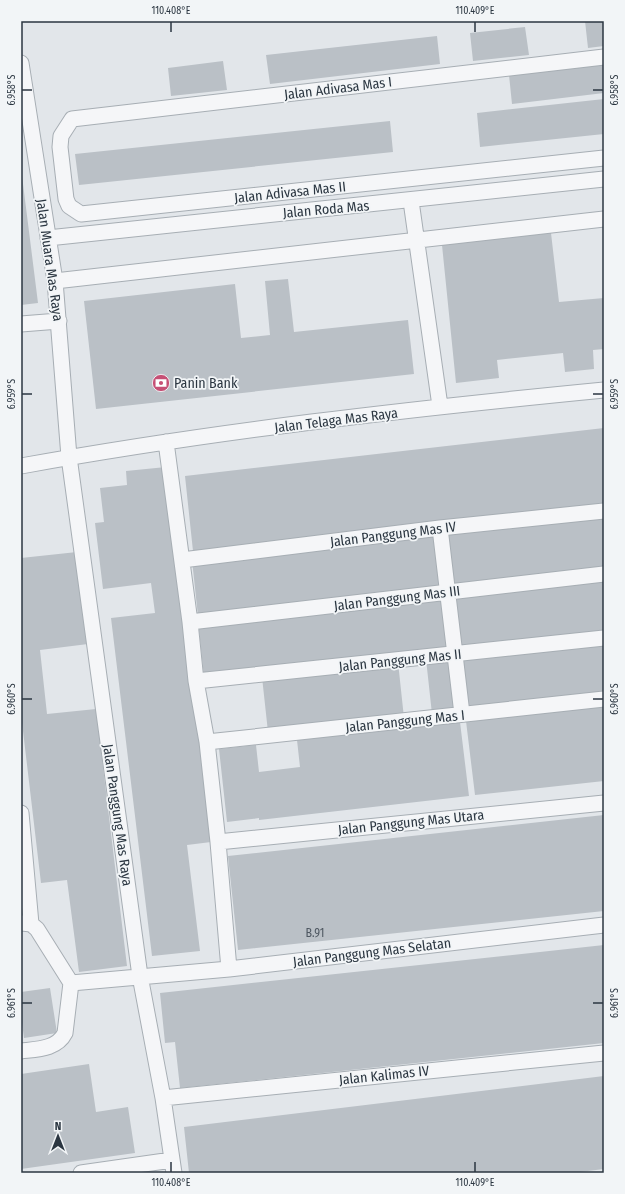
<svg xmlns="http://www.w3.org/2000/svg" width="625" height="1194" font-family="'Fira Sans Condensed',sans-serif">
<rect width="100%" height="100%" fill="#e2e6ea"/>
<path fill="#bac0c6" d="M585,21H604V46L588,48Z
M525,27L529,55L473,61L470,33Z
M437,36L440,64L270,84L266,55Z
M223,61L227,90L171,96L168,68Z
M604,65V93L512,104L509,75Z
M604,99V134L480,147L477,113Z
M390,121L393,152L79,185L75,154Z
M21,168L38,303L21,305Z
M551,233L559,302L604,298V349L593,350L594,369L565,372L563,353L497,360L499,378L456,383L442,245Z
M288,279L294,332L408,320L414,374L96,409L84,301L235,284L241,338L270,335L265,281Z
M604,428V504L193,551L185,476Z
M166,467L211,842L187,845L200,951L152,956L111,618L155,613L151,583L103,589L95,523L104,522L100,488L127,485L126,471Z
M604,514V570L449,587L443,531Z
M438,534L444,590L198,616L192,560Z
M77,552L88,644L40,650L47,714L96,709L127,966L79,972L67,880L41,883L21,714V558Z
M604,580V636L458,652L452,596Z
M444,595L450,651L204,677L198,621Z
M604,640V696L465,711L459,655Z
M453,656L459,712L432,714L426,659Z
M398,662L404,718L268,732L262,677Z
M604,705V781L475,795L466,721Z
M460,722L469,796L259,820V818L227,822L219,749L256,745L259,772L300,767L297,740Z
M604,815V911L238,950L228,856Z
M604,945V1043L180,1088L175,1042L165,1043L160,993Z
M50,988L57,1033L24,1038L21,1015V992Z
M89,1064L96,1112L128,1107L135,1153L21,1169V1074Z
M604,1076V1169L572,1173H189L184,1127Z"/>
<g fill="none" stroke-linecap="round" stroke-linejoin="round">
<defs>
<path id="minor" d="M604,57L72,119L61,136L60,147L66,199L69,206L81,214L604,158
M21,63L55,281L69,457L140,976L163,1098L174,1173
M411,201L440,406
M48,238L604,179
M55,281L604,219
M21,324L59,321
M166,442L190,622L196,681L207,742L218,842L229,969
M21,466C214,431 409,409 604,390
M440,528L462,714
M182,560L440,528L604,511
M190,622L604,574
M196,681L604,638
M207,742L604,699
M21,813L31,924
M218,842L604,803
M22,923L31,924L37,929L71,983
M21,1051C38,1049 57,1049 65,1033L71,983L229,969L604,925
M163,1098L604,1053
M81,1173L172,1160"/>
</defs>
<use href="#minor" stroke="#a7aeb4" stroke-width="17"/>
<use href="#minor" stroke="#f5f6f8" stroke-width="15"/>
</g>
<path fill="none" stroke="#2b3641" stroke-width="1.5" d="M171,22V32M475,22V32M22,90H32M593,90H603M22,394H32M593,394H603M22,699H32M593,699H603M22,1003H32M593,1003H603M171,1162V1172M475,1162V1172"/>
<defs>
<symbol id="bank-disc" viewBox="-11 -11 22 22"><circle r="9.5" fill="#c65075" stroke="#f2f5f7"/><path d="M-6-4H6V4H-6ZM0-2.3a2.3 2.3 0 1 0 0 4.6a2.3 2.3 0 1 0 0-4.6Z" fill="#fff"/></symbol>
</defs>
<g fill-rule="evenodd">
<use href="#bank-disc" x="151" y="373" width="20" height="20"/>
</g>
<g text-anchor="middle" stroke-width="3.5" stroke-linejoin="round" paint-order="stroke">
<g font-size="12" fill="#4f5862">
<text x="315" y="937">B.91</text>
</g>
<g font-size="14" fill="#2b3641" stroke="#f2f5f7">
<text transform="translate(338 88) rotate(-7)" y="5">Jalan Adivasa Mas I</text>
<text transform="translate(290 192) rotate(-6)" y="5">Jalan Adivasa Mas II</text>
<text transform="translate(326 209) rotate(-5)" y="5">Jalan Roda Mas</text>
<text transform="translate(50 260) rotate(82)" y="5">Jalan Muara Mas Raya</text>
<text transform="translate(336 420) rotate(-7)" y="5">Jalan Telaga Mas Raya</text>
<text transform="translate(393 534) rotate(-7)" y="5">Jalan Panggung Mas IV</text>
<text transform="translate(397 598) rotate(-7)" y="5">Jalan Panggung Mas III</text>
<text transform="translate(400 660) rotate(-6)" y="5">Jalan Panggung Mas II</text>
<text transform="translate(405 721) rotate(-6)" y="5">Jalan Panggung Mas I</text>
<text transform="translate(118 815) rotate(82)" y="5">Jalan Panggung Mas Raya</text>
<text transform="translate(411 822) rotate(-6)" y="5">Jalan Panggung Mas Utara</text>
<text transform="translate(372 952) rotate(-7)" y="5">Jalan Panggung Mas Selatan</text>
<text transform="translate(384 1075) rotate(-6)" y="5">Jalan Kalimas IV</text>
</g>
<g font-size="14" fill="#2b3641" stroke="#f2f5f7" text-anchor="start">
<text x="174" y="388">Panin Bank</text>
</g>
</g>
<rect width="625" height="1194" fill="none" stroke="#f2f5f7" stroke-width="44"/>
<g transform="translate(58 1136)" stroke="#f2f5f7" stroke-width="3" paint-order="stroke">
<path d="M0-3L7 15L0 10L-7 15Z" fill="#2b3641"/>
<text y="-6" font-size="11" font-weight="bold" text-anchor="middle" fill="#2b3641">N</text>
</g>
<rect x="22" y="22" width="581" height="1150" fill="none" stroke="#2b3641" stroke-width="1.5"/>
<g font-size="10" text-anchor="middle" fill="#2b3641">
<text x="171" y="14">110.408°E</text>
<text x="475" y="14">110.409°E</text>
<text transform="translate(11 90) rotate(-90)" y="4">6.958°S</text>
<text transform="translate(614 90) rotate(-90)" y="4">6.958°S</text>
<text transform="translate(11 394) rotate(-90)" y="4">6.959°S</text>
<text transform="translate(614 394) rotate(-90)" y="4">6.959°S</text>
<text transform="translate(11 699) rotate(-90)" y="4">6.960°S</text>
<text transform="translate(614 699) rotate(-90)" y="4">6.960°S</text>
<text transform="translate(11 1003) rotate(-90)" y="4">6.961°S</text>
<text transform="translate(614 1003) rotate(-90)" y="4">6.961°S</text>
<text x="171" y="1186">110.408°E</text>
<text x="475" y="1186">110.409°E</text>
</g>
</svg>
